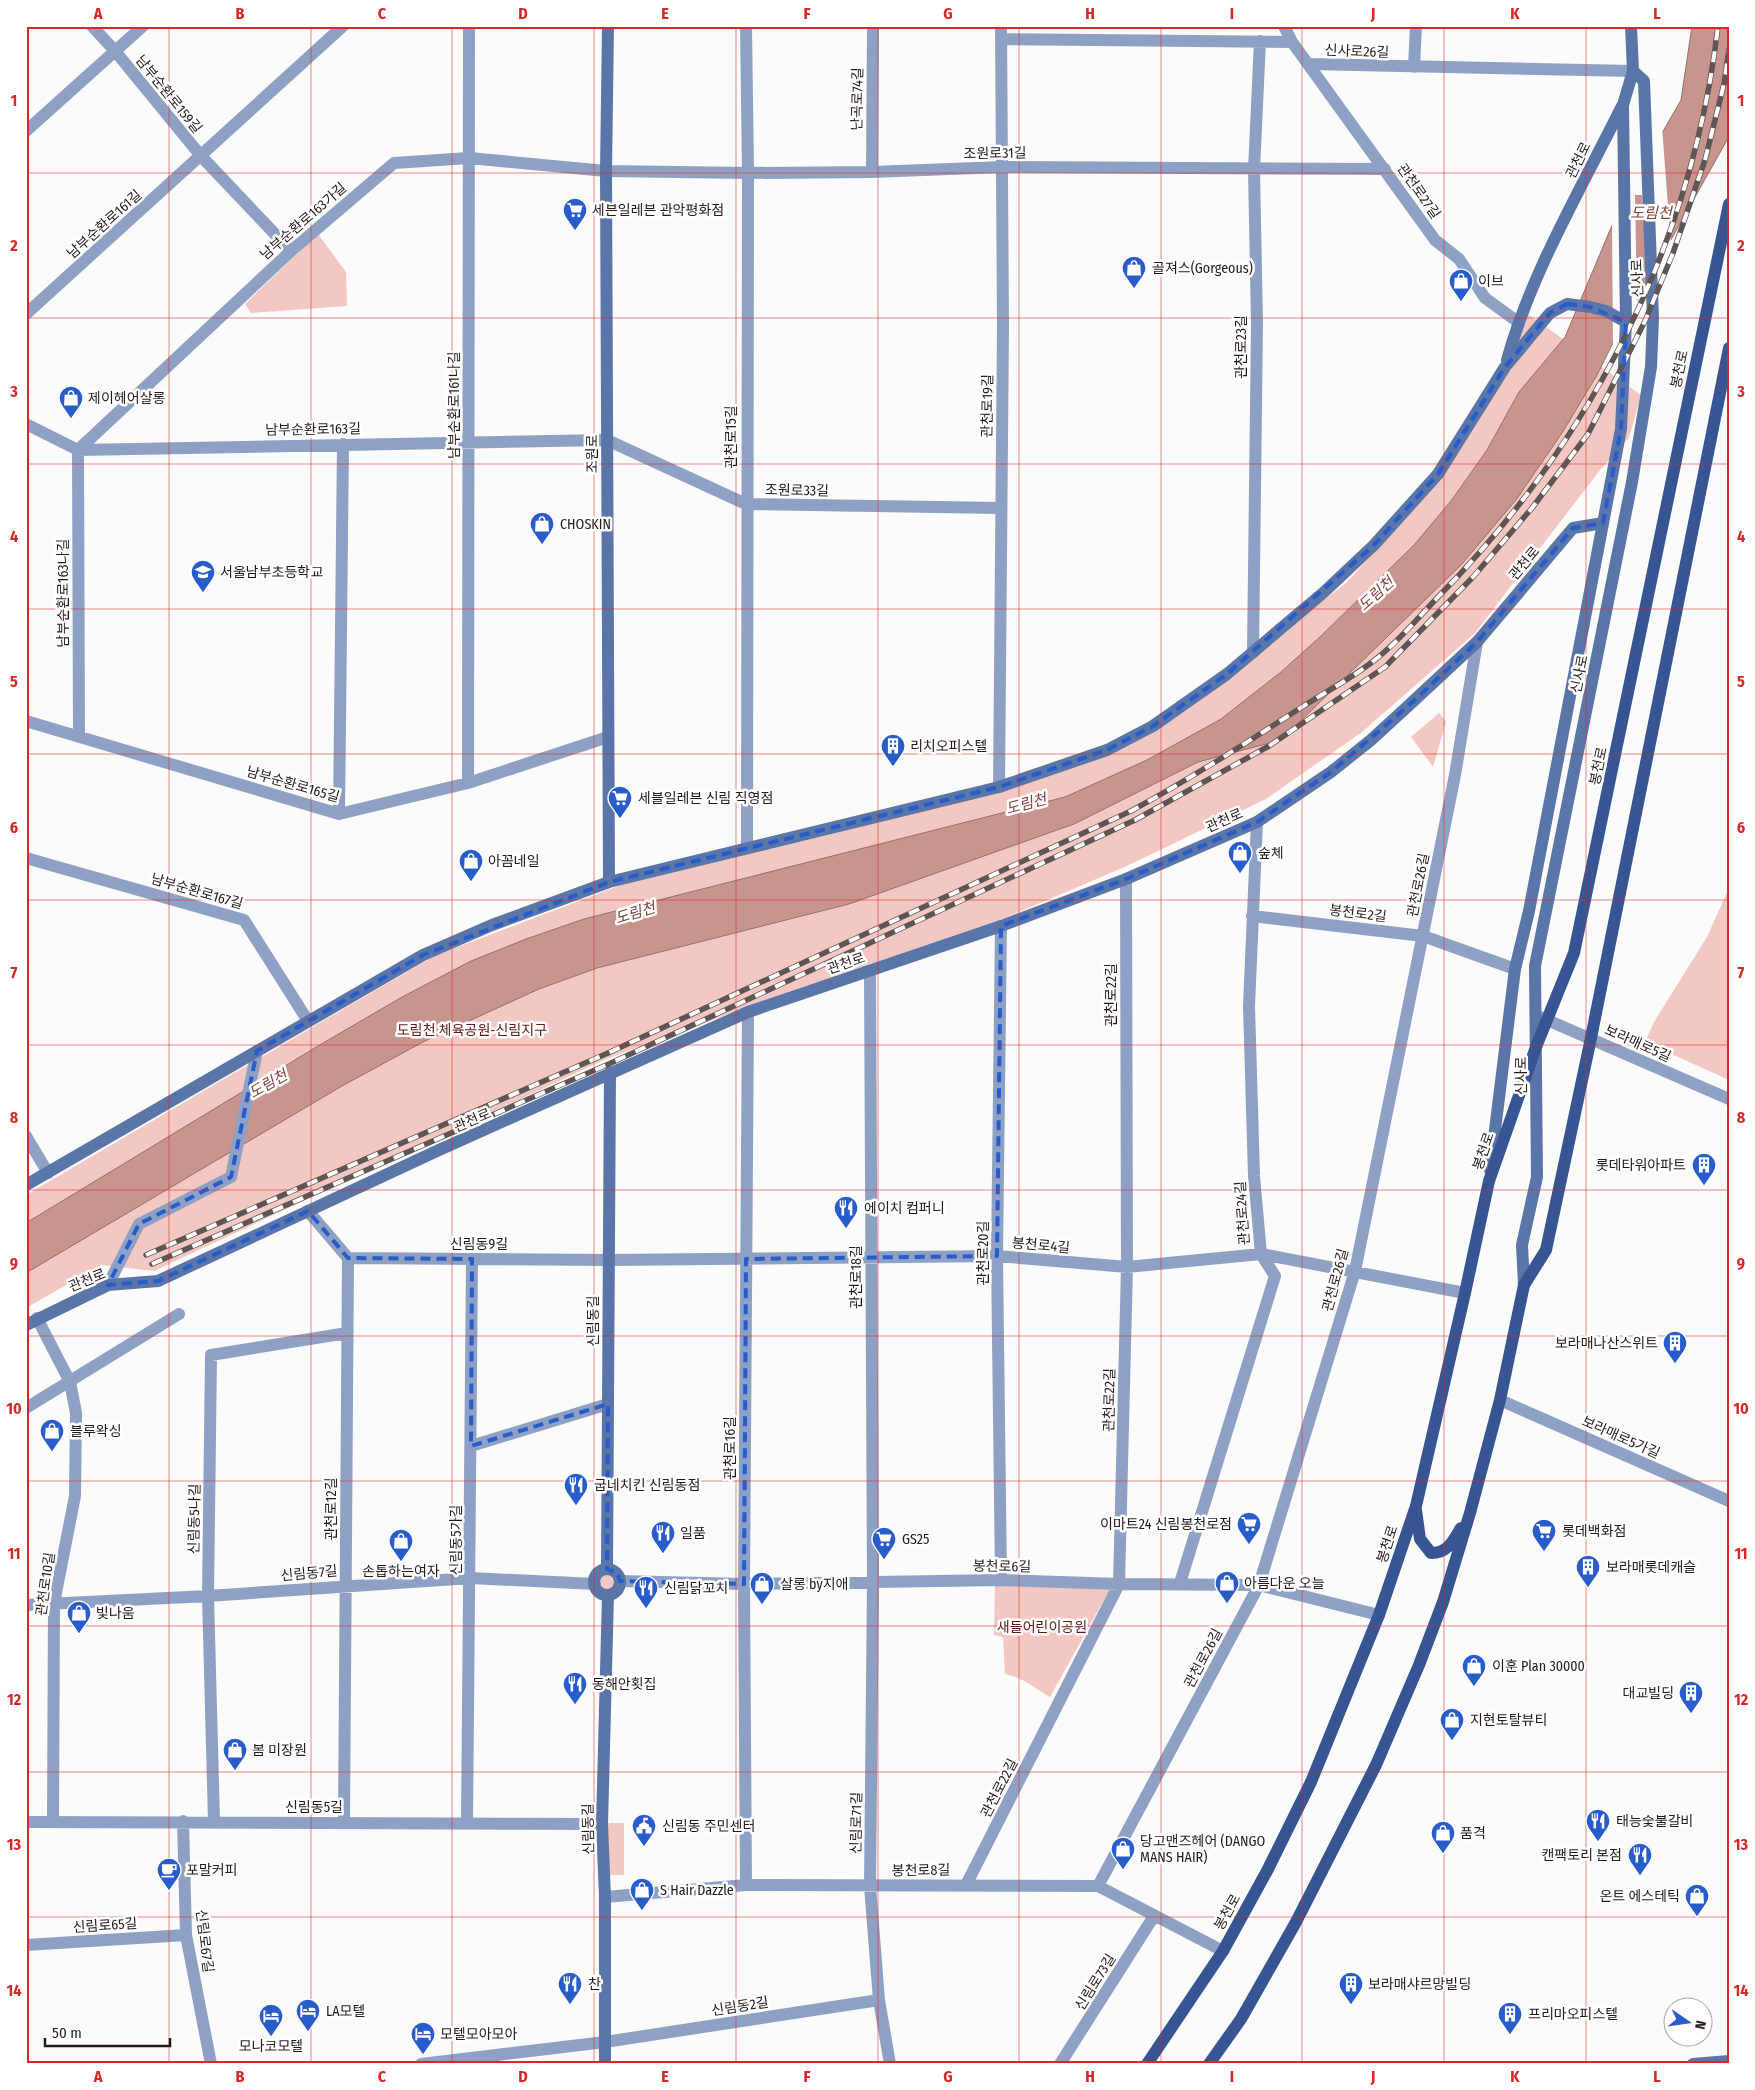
<svg xmlns="http://www.w3.org/2000/svg" width="1755" height="2090" font-family="'Fira Sans Condensed','Noto Sans KR',sans-serif">
<rect width="100%" height="100%" fill="#fbfbfb"/>
<path fill="#f3c7c2" d="M318,234L346,272L347,306L251,313L245,304Z
M1528,314L1641,395L1629,438L1600,470L1475,633L1362,732L1266,799L1127,866L1005,918L794,990L606,1059L154,1271L101,1265L26,1308V1195L434,956L621,885L836,833L1097,758L1166,723L1346,583L1440,480Z
M1439,713L1446,722L1433,767L1411,737Z
M1729,888V1080L1645,1042L1654,1022L1707,937Z
M596 1582a12 12 0 1 1 24 0a12 12 0 1 1-24 0Z
M995,1585L1111,1587L1050,1697C1035,1688 1022,1677 1005,1674L1003,1637L994,1635Z
M606,1823H624V1875H606Z"/>
<path fill="#c8948e" stroke="#976f6b" d="M1692,26H1729V136L1726,142L1615,339L1597,375L1562,433L1516,500L1462,564L1281,740L1198,762L1074,824L849,904L597,968L539,989L423,1042L342,1086L26,1273V1223L318,1046L402,997L471,961L526,939L584,919L1065,797L1147,760L1221,719L1281,672L1321,636L1414,545L1451,501L1487,450L1519,392L1565,337L1621,204L1681,100Z"/>
<path fill="#fbfbfb" d="M1662,127L1671,246L1648,286L1642,195H1635L1637,305L1613,349L1612,221L1619,203Z"/>
<g fill="none" stroke-linecap="round" stroke-linejoin="round">
<path stroke="#8ea1c4" stroke-width="12" d="M92,26L115,51L201,156L291,251
M746,26L748,173L747,848
M1284,26L1292,42L1435,240L1459,259L1485,298L1518,322
M1001,39L1292,42
M1309,64L1633,71
M1414,67L1416,26
M26,131L143,26
M872,172L873,26
M26,314L343,26
M26,424L78,450L607,440L746,504L1000,508
M1253,653L1257,323L1254,170L1260,41
M26,721L339,814L468,783L608,737
M79,735L78,450L291,251L394,163L469,158L606,171L748,173L872,172L1002,167L1385,169
M468,783L469,26
M999,787L1003,325L1001,26
M339,814L343,444
M26,858L244,920L308,1021
M1252,916L1423,936L1515,969
M1001,926L997,1256L1001,1580
M870,971L873,1582L870,1886L879,2000L890,2064
M1538,1016L1729,1099
M26,1136L48,1173
M308,1211L348,1258L344,1822
M348,1258L609,1260L997,1256L1127,1267L1261,1254L1465,1293
M108,1285L139,1224L231,1177L257,1051
M37,1318L70,1382L76,1413L75,1496L54,1603L53,1822
M1500,1400L1729,1501
M26,1408L179,1314
M471,1446L608,1404
M620,1581L744,1584L1001,1580L1119,1584L1259,1585L1379,1615
M1180,1583L1275,1276L1261,1254L1254,1176L1249,1006L1257,822
M26,1605L208,1596L471,1578L595,1584
M183,1821L186,1935L211,2064
M214,1821L208,1596L211,1355L347,1333
M26,1822L602,1824
M467,1822L472,1259
M746,1885L744,1584L748,1012
M966,1885L1119,1584L1127,1267L1126,879
M1098,1886L1259,1585L1355,1271L1455,775L1477,642
M605,1897L746,1885L1098,1886L1223,1951
M26,1945L186,1935
M421,2064L605,2042L879,2000
M1060,2064L1154,1916"/>
<path stroke="#5a75a7" stroke-width="12" d="M608,26L606,171L609,882
M1507,360C1531,273 1582,187 1622,106
M1490,1170L1515,969L1529,911L1621,429L1626,322L1623,105L1633,71L1631,26
M26,1185L423,955L492,925L609,882L999,787L1107,750L1153,726L1227,674L1323,593L1374,545L1438,474L1505,367L1550,313L1567,304L1590,307L1606,311L1626,322
M1524,1285L1522,1245L1537,1177L1535,966L1632,482L1651,367L1653,318L1644,81L1633,71
M26,1325L108,1285L158,1281L439,1150L748,1012L1001,926L1126,879L1257,822L1331,772L1371,740L1407,707L1477,642L1573,528L1603,523
M607,1569L610,1072
M594 1582a13 13 0 1 1 26 0a13 13 0 1 1-26 0Z
M605,2064V1897L602,1824L608,1595
M1693,2064L1729,2061"/>
<path stroke="#365592" stroke-width="12" d="M1416,1510L1420,1539L1431,1553C1448,1553 1453,1541 1461,1528
M1147,2064L1223,1951L1267,1871L1311,1782L1379,1615L1416,1506L1465,1293L1489,1181L1536,1047L1574,953L1729,204
M1209,2064L1241,2019L1296,1922L1376,1765L1419,1665L1443,1602L1470,1513L1500,1400L1524,1285L1546,1250L1591,1038L1729,348"/>
<defs>
<path id="rail" d="M146,1255L608,1053L1131,811C1190,779 1246,743 1302,707C1327,691 1354,677 1376,659C1398,642 1418,618 1438,597C1590,443 1693,243 1718,26
M152,1264L611,1063L1135,820L1269,746L1385,667L1473,577L1532,508L1588,434L1645,321L1673,253L1705,160L1724,84L1729,49"/>
</defs>
<use href="#rail" stroke="#5e5554" stroke-width="5.5"/>
<use href="#rail" stroke="#fff" stroke-width="4" stroke-dasharray="11" stroke-linecap="butt"/>
</g>
<path fill="none" stroke="#275cca" stroke-width="4" stroke-dasharray="10 6" stroke-linejoin="round" d="M1567,304L1590,307L1626,322L1621,429L1603,523L1573,528L1477,642L1407,707L1331,772L1257,822L1126,879L1001,926L997,1256L746,1259L744,1584L620,1581L617,1573L607,1569L608,1404L471,1446L472,1259L348,1258L308,1211L158,1281L108,1285L139,1224L231,1177L257,1051L423,955L609,882L999,787L1107,750L1153,726L1227,674L1374,545L1438,474L1505,367L1550,313Z"/>
<path fill="none" stroke="#d62828" stroke-width="1" stroke-opacity="0.55" d="M169,26V2064M311,26V2064M452,26V2064M594,26V2064M736,26V2064M878,26V2064M1019,26V2064M1161,26V2064M1302,26V2064M1444,26V2064M1586,26V2064M26,173H1729M26,318H1729M26,464H1729M26,609H1729M26,754H1729M26,900H1729M26,1045H1729M26,1190H1729M26,1336H1729M26,1481H1729M26,1626H1729M26,1772H1729M26,1917H1729"/>
<defs>
<symbol id="supermarket-pin" viewBox="-11 -11 22 30"><path d="M0 17L-7.5 6A9.5 9.5 0 1 1 7.5 6Z" fill="#275cca" stroke="#fff"/><path d="M-6-5.5h2.5l.6 2H6L4.5 2H-2.5L-4.4-4H-6ZM-1.5 3.2a1.3 1.3 0 1 0 .1 0ZM3 3.2a1.3 1.3 0 1 0 .1 0Z" fill="#fff"/></symbol>
<symbol id="shop-pin" viewBox="-11 -11 22 30"><path d="M0 17L-7.5 6A9.5 9.5 0 1 1 7.5 6Z" fill="#275cca" stroke="#fff"/><path d="M-5-2.5h2.3a2.7 3.5 0 0 1 5.4 0H5L5.5 6h-11ZM-1.5-2.5h3a1.5 2.3 0 0 0-3 0Z" fill="#fff"/></symbol>
<symbol id="school-pin" viewBox="-11 -11 22 30"><path d="M0 17L-7.5 6A9.5 9.5 0 1 1 7.5 6Z" fill="#275cca" stroke="#fff"/><path d="M0-5L7-2L0 1L-7-2ZM-4 1L0 2.5L4 1V4Q0 6-4 4Z" fill="#fff"/></symbol>
<symbol id="building-pin" viewBox="-11 -11 22 30"><path d="M0 17L-7.5 6A9.5 9.5 0 1 1 7.5 6Z" fill="#275cca" stroke="#fff"/><path d="M-4-6H4V6H1V3H-1V6H-4ZM-2.5-4.3h1.7v1.8h-1.7ZM.8-4.3h1.7v1.8H.8ZM-2.5-1h1.7V.8h-1.7ZM.8-1h1.7V.8H.8Z" fill="#fff"/></symbol>
<symbol id="restaurant-pin" viewBox="-11 -11 22 30"><path d="M0 17L-7.5 6A9.5 9.5 0 1 1 7.5 6Z" fill="#275cca" stroke="#fff"/><path d="M-5-6h1v4h1v-4h1v4h1v-4h1v5L-1.5 .5V6h-2V.5L-5-1ZM5-6V6H3V1.5H1.5Q1.5-4 5-6Z" fill="#fff"/></symbol>
<symbol id="civic-pin" viewBox="-11 -11 22 30"><path d="M0 17L-7.5 6A9.5 9.5 0 1 1 7.5 6Z" fill="#275cca" stroke="#fff"/><path d="M-.6-6.5H3V-4.5H.6V-3L4-1V1h2V6H-6V1h2V-1L-.6-3ZM-1.2 2.5V6h2.4V2.5Z" fill="#fff"/></symbol>
<symbol id="cafe-pin" viewBox="-11 -11 22 30"><path d="M0 17L-7.5 6A9.5 9.5 0 1 1 7.5 6Z" fill="#275cca" stroke="#fff"/><path d="M-5.5-4.5H6V0H3Q3 3.5 0 3.5H-2.5Q-5.5 3.5-5.5 0ZM3-3.2v2h1.7v-2ZM-6 4.5H4V6H-6Z" fill="#fff"/></symbol>
<symbol id="hotel-pin" viewBox="-11 -11 22 30"><path d="M0 17L-7.5 6A9.5 9.5 0 1 1 7.5 6Z" fill="#275cca" stroke="#fff"/><path d="M-6-4.5h1.5V1H6V5H4.5V3h-9V5H-6ZM-4 0a1.8 1.8 0 1 1 3.6 0ZM.5 0V-2.5h3Q6-2.5 6 0Z" fill="#fff"/></symbol>
</defs>
<g fill-rule="evenodd">
<use href="#supermarket-pin" x="561" y="196" width="28" height="38"/>
<use href="#shop-pin" x="1120" y="254" width="28" height="38"/>
<use href="#shop-pin" x="1447" y="267" width="28" height="38"/>
<use href="#shop-pin" x="57" y="384" width="28" height="38"/>
<use href="#shop-pin" x="528" y="510" width="28" height="38"/>
<use href="#school-pin" x="189" y="558" width="28" height="38"/>
<use href="#building-pin" x="879" y="732" width="28" height="38"/>
<use href="#supermarket-pin" x="606" y="784" width="28" height="38"/>
<use href="#shop-pin" x="1226" y="839" width="28" height="38"/>
<use href="#shop-pin" x="457" y="847" width="28" height="38"/>
<use href="#building-pin" x="1690" y="1151" width="28" height="38"/>
<use href="#restaurant-pin" x="832" y="1194" width="28" height="38"/>
<use href="#building-pin" x="1661" y="1329" width="28" height="38"/>
<use href="#shop-pin" x="38" y="1417" width="28" height="38"/>
<use href="#restaurant-pin" x="562" y="1471" width="28" height="38"/>
<use href="#supermarket-pin" x="1235" y="1510" width="28" height="38"/>
<use href="#supermarket-pin" x="1530" y="1517" width="28" height="38"/>
<use href="#restaurant-pin" x="649" y="1519" width="28" height="38"/>
<use href="#supermarket-pin" x="870" y="1525" width="28" height="38"/>
<use href="#shop-pin" x="387" y="1527" width="28" height="38"/>
<use href="#building-pin" x="1574" y="1553" width="28" height="38"/>
<use href="#shop-pin" x="1213" y="1569" width="28" height="38"/>
<use href="#shop-pin" x="748" y="1570" width="28" height="38"/>
<use href="#restaurant-pin" x="632" y="1574" width="28" height="38"/>
<use href="#shop-pin" x="65" y="1599" width="28" height="38"/>
<use href="#shop-pin" x="1460" y="1652" width="28" height="38"/>
<use href="#restaurant-pin" x="561" y="1670" width="28" height="38"/>
<use href="#building-pin" x="1677" y="1679" width="28" height="38"/>
<use href="#shop-pin" x="1438" y="1706" width="28" height="38"/>
<use href="#shop-pin" x="221" y="1736" width="28" height="38"/>
<use href="#restaurant-pin" x="1584" y="1807" width="28" height="38"/>
<use href="#civic-pin" x="630" y="1812" width="28" height="38"/>
<use href="#shop-pin" x="1429" y="1819" width="28" height="38"/>
<use href="#shop-pin" x="1109" y="1835" width="28" height="38"/>
<use href="#restaurant-pin" x="1626" y="1841" width="28" height="38"/>
<use href="#cafe-pin" x="155" y="1856" width="28" height="38"/>
<use href="#shop-pin" x="628" y="1876" width="28" height="38"/>
<use href="#shop-pin" x="1683" y="1882" width="28" height="38"/>
<use href="#restaurant-pin" x="556" y="1970" width="28" height="38"/>
<use href="#building-pin" x="1337" y="1970" width="28" height="38"/>
<use href="#hotel-pin" x="294" y="1997" width="28" height="38"/>
<use href="#building-pin" x="1496" y="2000" width="28" height="38"/>
<use href="#hotel-pin" x="257" y="2002" width="28" height="38"/>
<use href="#hotel-pin" x="409" y="2020" width="28" height="38"/>
</g>
<g text-anchor="middle" stroke-width="5" stroke-linejoin="round" paint-order="stroke">
<g font-size="14" fill="#261a18" stroke="#fff">
<text transform="translate(1357 51) rotate(2)" y="5">신사로26길</text>
<text transform="translate(169 94) rotate(51)" y="5">남부순환로159길</text>
<text transform="translate(857 99) rotate(-89)" y="5">난곡로74길</text>
<text transform="translate(995 153) rotate(-1)" y="5">조원로31길</text>
<text transform="translate(1578 160) rotate(-64)" y="5">관천로</text>
<text transform="translate(1419 191) rotate(55)" y="5">관천로27길</text>
<text transform="translate(303 221) rotate(-41)" y="5">남부순환로163가길</text>
<text transform="translate(104 224) rotate(-42)" y="5">남부순환로161길</text>
<text transform="translate(1637 278) rotate(-92)" y="5">신사로</text>
<text transform="translate(1241 347) rotate(-90)" y="5">관천로23길</text>
<text transform="translate(1679 369) rotate(-78)" y="5">봉천로</text>
<text transform="translate(454 405) rotate(-90)" y="5">남부순환로161나길</text>
<text transform="translate(987 406) rotate(-89)" y="5">관천로19길</text>
<text transform="translate(313 429) rotate(-1)" y="5">남부순환로163길</text>
<text transform="translate(731 437) rotate(-90)" y="5">관천로15길</text>
<text transform="translate(592 454) rotate(-90)" y="5">조원로</text>
<text transform="translate(797 490) rotate(1)" y="5">조원로33길</text>
<text transform="translate(1524 563) rotate(-50)" y="5">관천로</text>
<text transform="translate(63 593) rotate(-90)" y="5">남부순환로163나길</text>
<text transform="translate(1579 674) rotate(-79)" y="5">신사로</text>
<text transform="translate(1598 766) rotate(-78)" y="5">봉천로</text>
<text transform="translate(293 784) rotate(16)" y="5">남부순환로165길</text>
<text transform="translate(1224 820) rotate(-24)" y="5">관천로</text>
<text transform="translate(1418 885) rotate(-79)" y="5">관천로26길</text>
<text transform="translate(197 891) rotate(16)" y="5">남부순환로167길</text>
<text transform="translate(1358 913) rotate(7)" y="5">봉천로2길</text>
<text transform="translate(846 963) rotate(-19)" y="5">관천로</text>
<text transform="translate(1111 995) rotate(-90)" y="5">관천로22길</text>
<text transform="translate(1638 1043) rotate(24)" y="5">보라매로5길</text>
<text transform="translate(1521 1076) rotate(-90)" y="5">신사로</text>
<text transform="translate(472 1120) rotate(-23)" y="5">관천로</text>
<text transform="translate(1483 1151) rotate(-71)" y="5">봉천로</text>
<text transform="translate(1242 1213) rotate(-94)" y="5">관천로24길</text>
<text x="479" y="1249">신림동9길</text>
<text transform="translate(1041 1245) rotate(5)" y="5">봉천로4길</text>
<text transform="translate(983 1253) rotate(-90)" y="5">관천로20길</text>
<text transform="translate(856 1277) rotate(-90)" y="5">관천로18길</text>
<text transform="translate(87 1280) rotate(-22)" y="5">관천로</text>
<text transform="translate(1335 1280) rotate(-75)" y="5">관천로26길</text>
<text transform="translate(593 1321) rotate(-90)" y="5">신림동길</text>
<text transform="translate(1109 1400) rotate(-89)" y="5">관천로22길</text>
<text transform="translate(1621 1437) rotate(24)" y="5">보라매로5가길</text>
<text transform="translate(730 1448) rotate(-90)" y="5">관천로16길</text>
<text transform="translate(331 1509) rotate(-90)" y="5">관천로12길</text>
<text transform="translate(194 1519) rotate(-89)" y="5">신림동5나길</text>
<text transform="translate(456 1540) rotate(-90)" y="5">신림동5가길</text>
<text transform="translate(1387 1544) rotate(-72)" y="5">봉천로</text>
<text transform="translate(1002 1566) rotate(1)" y="5">봉천로6길</text>
<text transform="translate(309 1573) rotate(-5)" y="5">신림동7길</text>
<text transform="translate(45 1584) rotate(-82)" y="5">관천로10길</text>
<text transform="translate(1203 1658) rotate(-62)" y="5">관천로26길</text>
<text transform="translate(999 1788) rotate(-63)" y="5">관천로22길</text>
<text x="314" y="1812">신림동5길</text>
<text transform="translate(856 1823) rotate(-89)" y="5">신림로71길</text>
<text transform="translate(588 1829) rotate(-91)" y="5">신림동길</text>
<text transform="translate(921 1870) rotate(-1)" y="5">봉천로8길</text>
<text transform="translate(1227 1912) rotate(-61)" y="5">봉천로</text>
<text transform="translate(105 1925) rotate(-4)" y="5">신림로65길</text>
<text transform="translate(205 1941) rotate(83)" y="5">신림로67길</text>
<text transform="translate(1095 1982) rotate(-58)" y="5">신림로73길</text>
<text transform="translate(740 2006) rotate(-9)" y="5">신림동2길</text>
</g>
<g font-size="14" fill="#261a18" stroke="#fff" text-anchor="start">
<text x="592" y="215">세븐일레븐 관악평화점</text>
<text x="1152" y="273">골져스(Gorgeous)</text>
<text x="1478" y="286">이브</text>
<text x="88" y="403">제이헤어살롱</text>
<text x="560" y="529">CHOSKIN</text>
<text x="220" y="577">서울남부초등학교</text>
<text x="910" y="751">리치오피스텔</text>
<text x="638" y="803">세블일레븐 신림 직영점</text>
<text x="1258" y="858">숲체</text>
<text x="488" y="866">아꼼네일</text>
<text x="1686" y="1170" text-anchor="end">롯데타워아파트</text>
<text x="864" y="1213">에이치 컴퍼니</text>
<text x="1658" y="1348" text-anchor="end">보라매나산스위트</text>
<text x="70" y="1436">블루왁싱</text>
<text x="594" y="1490">굽네치킨 신림동점</text>
<text x="1232" y="1529" text-anchor="end">이마트24 신림봉천로점</text>
<text x="1562" y="1536">롯데백화점</text>
<text x="680" y="1538">일품</text>
<text x="902" y="1544">GS25</text>
<text x="1606" y="1572">보라매롯데캐슬</text>
<text x="401" y="1576" text-anchor="middle">손톱하는여자</text>
<text x="1244" y="1588">아름다운 오늘</text>
<text x="780" y="1589">살롱 by지애</text>
<text x="664" y="1593">신림닭꼬치</text>
<text x="96" y="1618">빛나움</text>
<text x="1492" y="1671">이훈 Plan 30000</text>
<text x="592" y="1689">동해안횟집</text>
<text x="1674" y="1698" text-anchor="end">대교빌딩</text>
<text x="1470" y="1725">지현토탈뷰티</text>
<text x="252" y="1755">봄 미장원</text>
<text x="1616" y="1826">태능숯불갈비</text>
<text x="662" y="1831">신림동 주민센터</text>
<text x="1460" y="1838">품격</text>
<text x="1140" y="1846">당고맨즈헤어 (DANGO<tspan x="1140" dy="16">MANS HAIR)</tspan></text>
<text x="1622" y="1860" text-anchor="end">캔팩토리 본점</text>
<text x="186" y="1875">포말커피</text>
<text x="660" y="1895">S Hair Dazzle</text>
<text x="1680" y="1901" text-anchor="end">온트 에스테틱</text>
<text x="588" y="1989">찬</text>
<text x="1368" y="1989">보라매샤르망빌딩</text>
<text x="326" y="2016">LA모텔</text>
<text x="1528" y="2019">프리마오피스텔</text>
<text x="440" y="2039">모텔모아모아</text>
<text x="271" y="2051" text-anchor="middle">모나코모텔</text>
</g>
<g font-size="14" fill="#5b1b19" stroke="#fff">
<text x="472" y="1035">도림천 체육공원-신림지구</text>
<text x="1042" y="1632">새들어린이공원</text>
</g>
<g font-size="15" font-style="italic" fill="#84403b" stroke="#fff">
<text x="1651" y="218">도림천</text>
<text transform="translate(1376 594) rotate(-42)" y="5">도림천</text>
<text transform="translate(1026 804) rotate(-15)" y="5">도림천</text>
<text transform="translate(635 913) rotate(-17)" y="5">도림천</text>
<text transform="translate(268 1084) rotate(-30)" y="5">도림천</text>
</g>
</g>
<rect width="1755" height="2090" fill="none" stroke="#ffffff" stroke-width="55"/>
<g transform="translate(1688 2022) rotate(103)"><circle r="24" fill="#ffffff" stroke="#a8a3a3"/>
<path d="M0-4L9 19L0 12L-9 19Z" fill="#275cca"/>
<text y="-8" font-size="14" font-weight="bold" text-anchor="middle" fill="#261a18">N</text>
</g>
<path d="M45 2038v8h125v-8" fill="none" stroke="#261a18" stroke-width="2.5"/>
<text x="52" y="2038" font-size="15" fill="#261a18" stroke="#ffffff" stroke-width="4" paint-order="stroke">50 m</text>
<rect x="28" y="28" width="1700" height="2034" fill="none" stroke="#d62828" stroke-width="2"/>
<g font-size="16" text-anchor="middle" font-weight="bold" fill="#d62828">
<text x="98" y="19">A</text>
<text x="240" y="19">B</text>
<text x="382" y="19">C</text>
<text x="523" y="19">D</text>
<text x="665" y="19">E</text>
<text x="807" y="19">F</text>
<text x="948" y="19">G</text>
<text x="1090" y="19">H</text>
<text x="1232" y="19">I</text>
<text x="1373" y="19">J</text>
<text x="1515" y="19">K</text>
<text x="1657" y="19">L</text>
<text x="14" y="106">1</text>
<text x="1741" y="106">1</text>
<text x="14" y="251">2</text>
<text x="1741" y="251">2</text>
<text x="14" y="397">3</text>
<text x="1741" y="397">3</text>
<text x="14" y="542">4</text>
<text x="1741" y="542">4</text>
<text x="14" y="687">5</text>
<text x="1741" y="687">5</text>
<text x="14" y="833">6</text>
<text x="1741" y="833">6</text>
<text x="14" y="978">7</text>
<text x="1741" y="978">7</text>
<text x="14" y="1123">8</text>
<text x="1741" y="1123">8</text>
<text x="14" y="1269">9</text>
<text x="1741" y="1269">9</text>
<text x="14" y="1414">10</text>
<text x="1741" y="1414">10</text>
<text x="14" y="1559">11</text>
<text x="1741" y="1559">11</text>
<text x="14" y="1705">12</text>
<text x="1741" y="1705">12</text>
<text x="14" y="1850">13</text>
<text x="1741" y="1850">13</text>
<text x="14" y="1996">14</text>
<text x="1741" y="1996">14</text>
<text x="98" y="2082">A</text>
<text x="240" y="2082">B</text>
<text x="382" y="2082">C</text>
<text x="523" y="2082">D</text>
<text x="665" y="2082">E</text>
<text x="807" y="2082">F</text>
<text x="948" y="2082">G</text>
<text x="1090" y="2082">H</text>
<text x="1232" y="2082">I</text>
<text x="1373" y="2082">J</text>
<text x="1515" y="2082">K</text>
<text x="1657" y="2082">L</text>
</g>
</svg>
